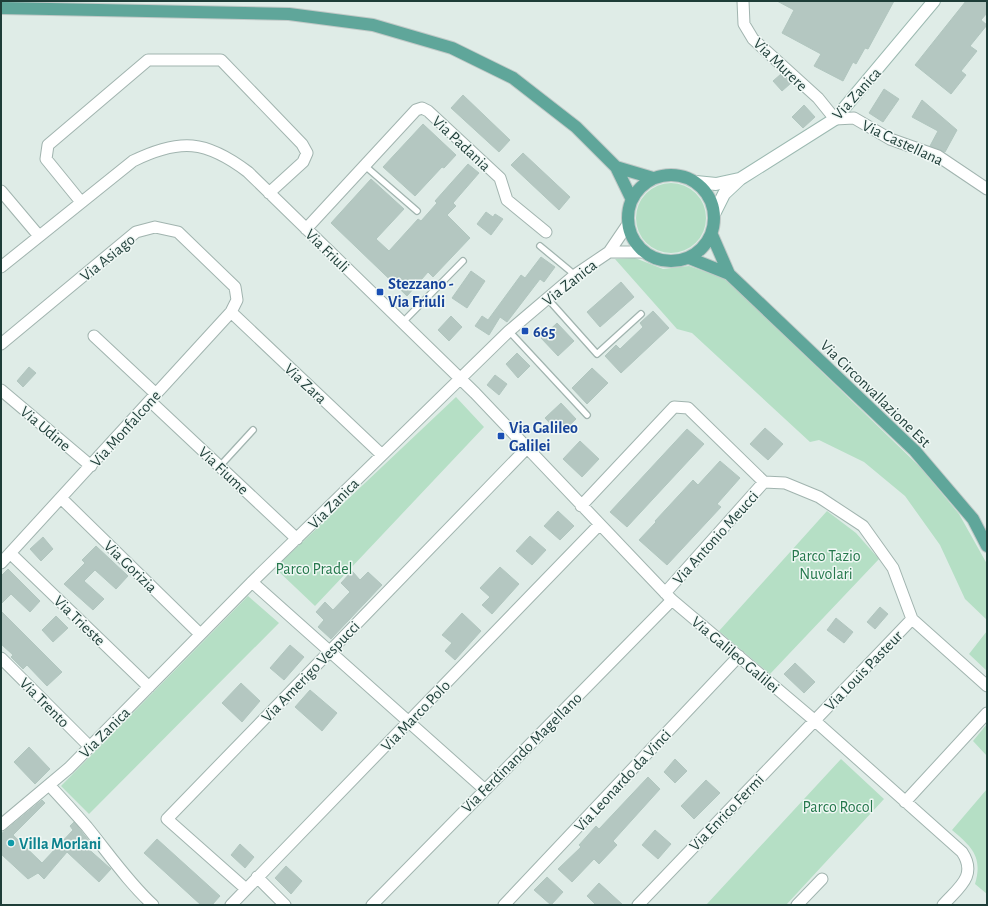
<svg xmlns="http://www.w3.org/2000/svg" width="988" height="906" font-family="'Alegreya Sans',sans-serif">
<rect width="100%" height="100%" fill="#dfece7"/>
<path fill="#b5dfc5" d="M636 218a35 35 0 1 1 70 0a35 35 0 1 1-70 0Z
M635,258L663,269L689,266L726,279L920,467L959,514L987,564V620L965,599L940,545L905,496L864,462L819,440L810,442L692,333L677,329L615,259Z
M456,397L484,427L315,606L275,568Z
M827,511L856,533L879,559L770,674L719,631Z
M248,596L279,623L89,814L61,786Z
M987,631V671L969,654Z
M987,724V756L973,741Z
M841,759L884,799L786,905H706Z
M987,789V894L975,884C983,857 972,847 952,830Z"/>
<path fill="#b4c7c1" stroke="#b1c6bf" d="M777,1H894L868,49L865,48L856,64L853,62L843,81L814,66L821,54L782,33L794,10Z
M966,1H987V13L981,20L987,25L970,46L977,51L961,71L966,75L951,94L915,65Z
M781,74L791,83L782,91L773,81Z
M884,89L899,99L883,122L869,113Z
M463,95L510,140L499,152L451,108Z
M922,100L957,130L945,152L930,146L938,131L912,117Z
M804,105L815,117L803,128L792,117Z
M423,124L456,155L444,168L442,167L415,196L383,167Z
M523,153L570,197L559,210L511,165Z
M468,164L479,173L453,203L456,206L447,215L470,238L433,277L428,272L407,296L331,223L371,179L404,209L376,239L389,251L418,219L421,221L437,203L435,201Z
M486,212L493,217L495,214L503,219L491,235L477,224Z
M541,257L555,267L544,282L540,279L507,322L500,317L489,335L475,326L482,316L488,320L521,275L525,278Z
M471,271L485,281L467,308L452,298Z
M621,282L634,297L600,327L587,312Z
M653,311L669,328L621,373L605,356L616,345L620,349L643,327L640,323Z
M451,316L462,327L449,341L438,330Z
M557,323L574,341L558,356L541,338Z
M517,353L530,366L518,378L506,364Z
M29,367L36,373L23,387L17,381Z
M592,368L608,383L587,404L572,388Z
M495,375L507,384L499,395L487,385Z
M561,403L576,419L560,434L545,418Z
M765,428L783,444L768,460L750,444Z
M687,429L704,444L627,527L610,512Z
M580,441L599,459L582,477L563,459Z
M720,461L740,478L717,504L721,507L667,565L639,540L656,522L655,521L693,480L698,485Z
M558,511L574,526L560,540L544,526Z
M530,536L546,550L532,565L516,551Z
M43,537L53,549L41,561L30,549Z
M96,546L128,576L116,589L95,570L84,581L104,599L93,610L64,584L85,563L82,560Z
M500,567L519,584L492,614L482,605L490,597L480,588Z
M8,569L40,601L30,612L11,594L1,604V576Z
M352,571L360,580L368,572L382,585L331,639L318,627L324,620L316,612L325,602L333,610L350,592L341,583Z
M880,607L888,614L875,629L867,622Z
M1,611L62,672L47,686L27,665L23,669L11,657L13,655L1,644Z
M462,613L481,631L455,660L445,651L452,643L442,635Z
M56,616L68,628L53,642L42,630Z
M836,618L853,632L844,643L827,630Z
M290,645L304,657L284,680L270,668Z
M795,663L815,682L804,693L784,674Z
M241,683L260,701L242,722L222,703Z
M310,690L337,713L322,731L295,707Z
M29,747L50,769L35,784L14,762Z
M675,759L687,771L675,783L664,772Z
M648,777L660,789L613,841L617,845L599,864L594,859L572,882L558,869L581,847L579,845L596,826L599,829Z
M706,780L720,793L694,819L681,806Z
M42,800L45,803L13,835L42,863L73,830L70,826L74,822L89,841L85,846L111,869L99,882L67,852L44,879L38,873L28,879L1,854V834Z
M655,830L671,844L658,859L642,845Z
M157,839L220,896L212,905H201L144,853Z
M240,844L254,857L245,868L231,855Z
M286,866L302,881L291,894L275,878Z
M547,877L563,892L551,905L534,890Z
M599,883L623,905H596L587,896Z"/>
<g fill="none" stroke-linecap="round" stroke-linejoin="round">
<defs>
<path id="lane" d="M364,165L417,211
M540,246L575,275
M547,298L597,354L641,314
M402,323L463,261
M509,331L587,415
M220,466L253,430"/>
<path id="street" d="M743,1L744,24L753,39L818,98L835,119L854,118L890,139L938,156L987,189
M1,191L39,236
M81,202L46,159L48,145L148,60H221L302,144L307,153L303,162L269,193
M306,229L416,110L422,108L428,111L500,178L507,200L546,232
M609,252H644
M1,267L133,161C180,138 206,140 248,172L475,393L672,600L814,720L962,852C978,876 958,888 943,905
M231,312L381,454
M94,336L156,394
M1,344L136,232L155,227L178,232L235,287L237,300L231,312L1,563
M1,390L91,466
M150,401L297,539
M61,498L200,634
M581,506L674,407L688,408L764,482L785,483L819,497L863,526L893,568L912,619L987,686
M10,553L149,687
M252,582L484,789
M665,593L764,482
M1,658L90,747
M50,786C62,799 75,813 87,827C109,854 128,882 153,905
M905,802L987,713
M1,825L69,768L252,582L509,331L575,275L609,252L628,224
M257,877L285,905
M246,889L167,819L527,448
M231,905L599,525
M372,905L672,600
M504,905L739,656
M638,905L912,619
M797,905L822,879"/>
<path id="secondary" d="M696,182L716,184L739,179
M715,212L724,194L740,179L835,119L934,1"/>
<path id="primary" d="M1,8L289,14L373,25L452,48L513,78L576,127L616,167L632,200
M616,167L653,178
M628 218a43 43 0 1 1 86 0a43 43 0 1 1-86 0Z
M712,235L729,274
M689,258L729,274L915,451L973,519L987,546"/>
</defs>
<use href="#lane" stroke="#a1b4af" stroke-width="8"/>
<use href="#street" stroke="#a1b4af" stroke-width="13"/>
<use href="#secondary" stroke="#9cb9b1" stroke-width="14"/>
<use href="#primary" stroke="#c0c9c7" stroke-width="14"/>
<use href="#lane" stroke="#fff" stroke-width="5.5"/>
<use href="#street" stroke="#fff" stroke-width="11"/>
<use href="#secondary" stroke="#fff" stroke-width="12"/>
<use href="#primary" stroke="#5fa69a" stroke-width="12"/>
</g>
<g fill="#1a4fb4" stroke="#f0f8f5" stroke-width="1.5">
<rect x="376" y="288" width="8" height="8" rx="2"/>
<rect x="521" y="327" width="8" height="8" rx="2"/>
<rect x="497" y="432" width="8" height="8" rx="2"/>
</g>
<circle fill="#0f9aa8" stroke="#f0f8f5" stroke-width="1.5" cx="11" cy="843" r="4"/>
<g text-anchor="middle" stroke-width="3" stroke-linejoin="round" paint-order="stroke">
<g font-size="16" fill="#1e3d38" stroke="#f0f8f5">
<text transform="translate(781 64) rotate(44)" y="6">Via Murere</text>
<text transform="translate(856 93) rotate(-48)" y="6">Via Zanica</text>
<text transform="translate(903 142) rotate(25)" y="6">Via Castellana</text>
<text transform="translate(462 143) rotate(43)" y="6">Via Padania</text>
<text transform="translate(328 250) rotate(44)" y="6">Via Friuli</text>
<text transform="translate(107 257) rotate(-39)" y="6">Via Asiago</text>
<text transform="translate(569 282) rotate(-38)" y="6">Via Zanica</text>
<text transform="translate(306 383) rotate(43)" y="6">Via Zara</text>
<text transform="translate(876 393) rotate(44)" y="6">Via Circonvallazione Est</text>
<text transform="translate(46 428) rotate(40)" y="6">Via Udine</text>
<text transform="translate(125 428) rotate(-48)" y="6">Via Monfalcone</text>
<text transform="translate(224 470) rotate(43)" y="6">Via Fiume</text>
<text transform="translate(333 503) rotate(-45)" y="6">Via Zanica</text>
<text transform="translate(715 537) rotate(-48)" y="6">Via Antonio Meucci</text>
<text transform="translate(131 566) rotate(44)" y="6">Via Gorizia</text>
<text transform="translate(80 620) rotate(44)" y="6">Via Trieste</text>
<text transform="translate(736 654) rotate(40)" y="6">Via Galileo Galilei</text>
<text transform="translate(863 670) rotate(-46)" y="6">Via Louis Pasteur</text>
<text transform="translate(310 671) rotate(-46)" y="6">Via Amerigo Vespucci</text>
<text transform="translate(45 702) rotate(45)" y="6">Via Trento</text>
<text transform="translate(415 715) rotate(-46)" y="6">Via Marco Polo</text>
<text transform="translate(104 732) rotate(-45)" y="6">Via Zanica</text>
<text transform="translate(521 752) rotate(-45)" y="6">Via Ferdinando Magellano</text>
<text transform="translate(622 780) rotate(-47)" y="6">Via Leonardo da Vinci</text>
<text transform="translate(726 812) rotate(-46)" y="6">Via Enrico Fermi</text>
</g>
<g font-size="16" font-weight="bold" fill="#164399" stroke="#f0f8f5" text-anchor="start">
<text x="388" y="289">Stezzano -<tspan x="388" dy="18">Via Friuli</tspan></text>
<text x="533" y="337">665</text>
<text x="509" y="433">Via Galileo<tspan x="509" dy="18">Galilei</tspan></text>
</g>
<g font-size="16" fill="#25784c" stroke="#f0f8f5">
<text x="826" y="561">Parco Tazio<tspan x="826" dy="18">Nuvolari</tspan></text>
<text x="314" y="574">Parco Pradel</text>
<text x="838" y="812">Parco Rocol</text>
</g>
<g font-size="16" font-weight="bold" fill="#0d838f" stroke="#f0f8f5" text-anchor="start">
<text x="19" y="849">Villa Morlani</text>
</g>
</g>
<rect width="988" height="906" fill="none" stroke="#1e3d38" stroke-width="4"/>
</svg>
